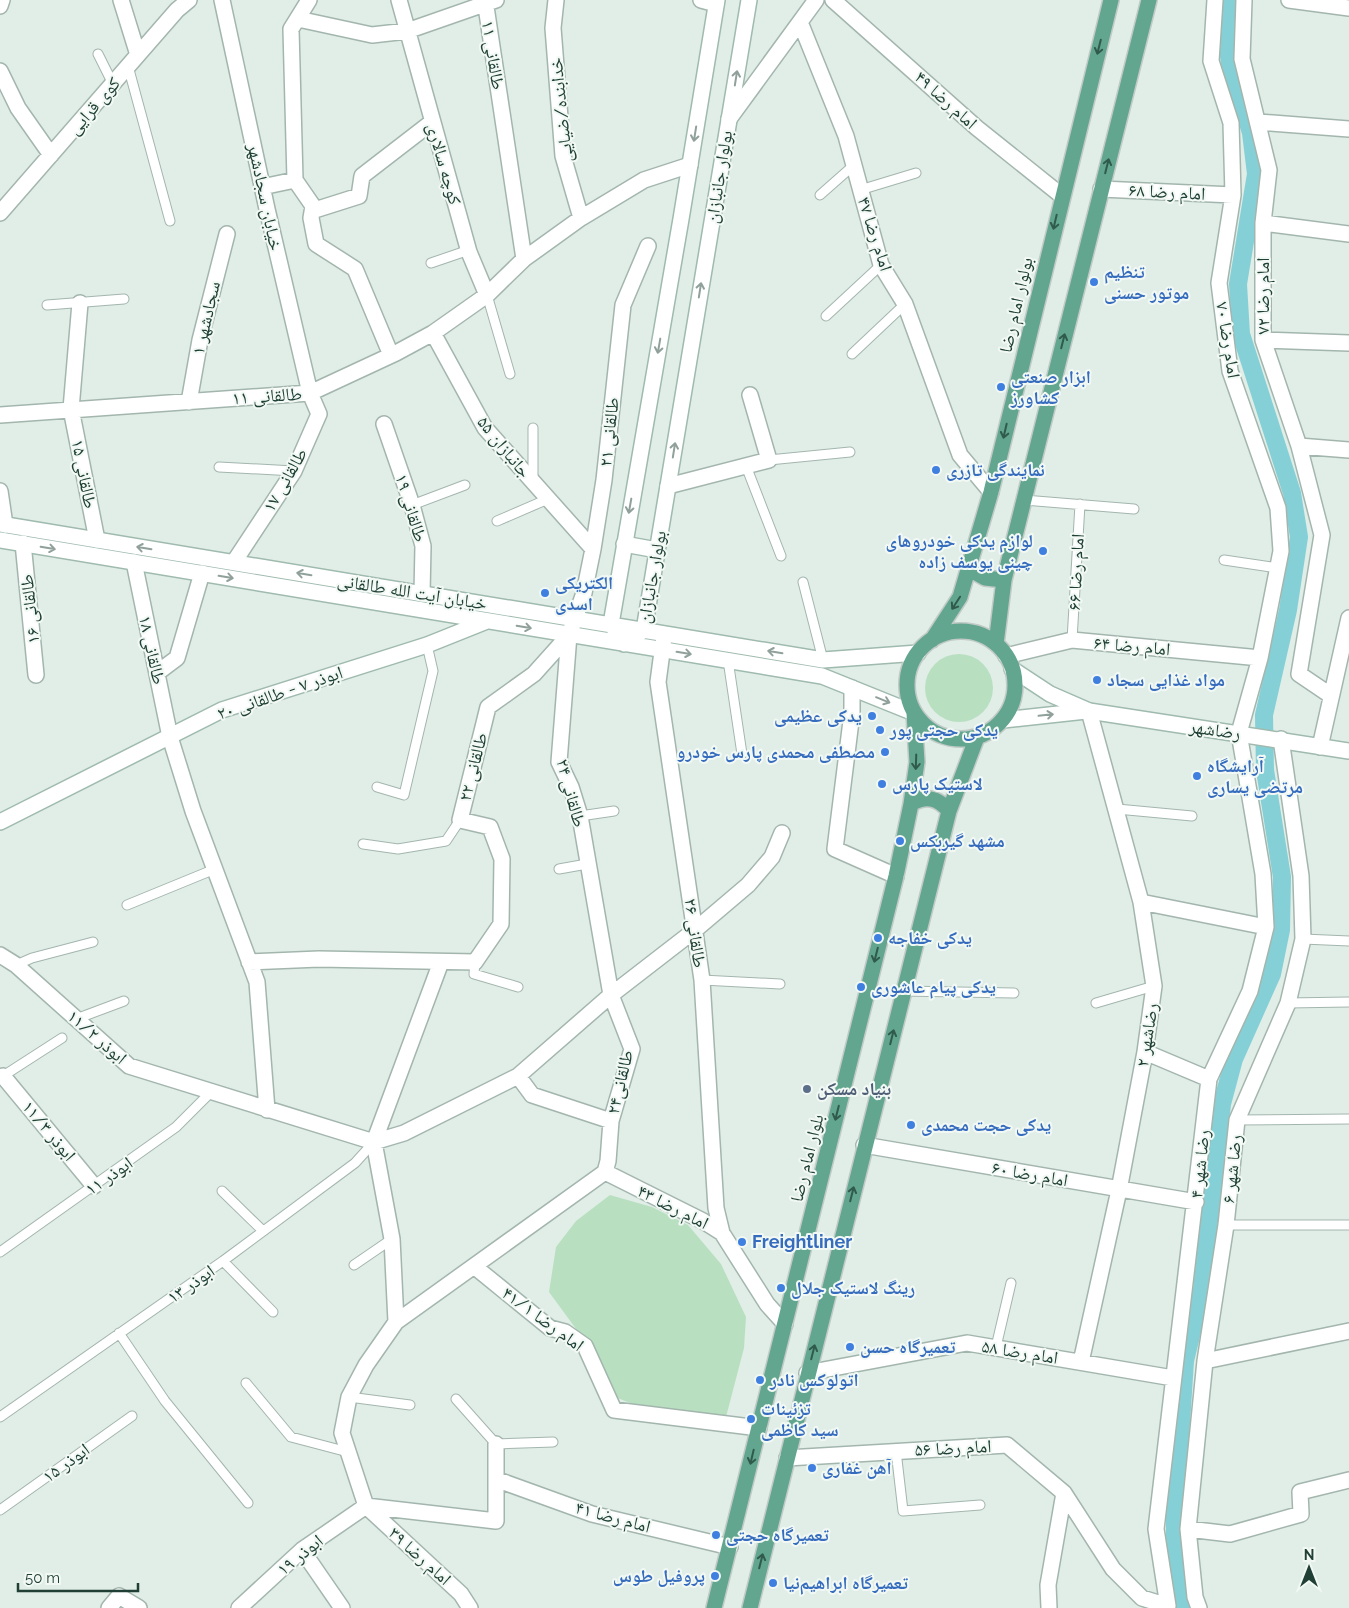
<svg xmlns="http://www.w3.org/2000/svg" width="1349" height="1608" font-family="Raleway,'Noto Naskh Arabic',sans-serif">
<rect width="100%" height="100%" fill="#e1ede7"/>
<path fill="#b8e0c0" d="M925 688a34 34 0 1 1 68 0a34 34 0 1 1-68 0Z
M610,1195L652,1207L688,1225L721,1264L746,1317L744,1348L726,1417L648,1410L615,1397L604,1367L549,1292L556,1247L576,1221Z"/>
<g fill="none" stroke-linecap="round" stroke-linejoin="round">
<path stroke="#85d0d7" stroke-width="18" d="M1185,1608L1175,1569V1517L1185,1361L1202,1290L1222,1104L1234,1059L1272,974L1281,930L1282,877L1265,770L1264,715L1288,610L1299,537L1292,493L1241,334L1238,284L1256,174L1251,133L1230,63L1226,36L1227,0"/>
<defs>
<path id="lane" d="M98,54L113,84
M128,66L170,221
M860,190L916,173
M820,195L854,165
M431,263L469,250
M487,295L510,374
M47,305L124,299
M826,316L881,265
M852,354L905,304
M769,460L850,452
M746,466L781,556
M219,467L294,471
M533,482V428
M1024,500L1134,509
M412,505L465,485
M497,521L548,499
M1224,560L1278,568
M803,582L823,660
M1072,640L1080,504
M728,660L742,754
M377,787L404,795L433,671L427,645
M1117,809L1192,816
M580,816L614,811
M363,844L398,849L446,841L460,820
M559,869L587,864
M127,905L215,869
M1303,939L1349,941
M475,962L474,974L518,987
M16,965L32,958L93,942
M702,980L780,984
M903,991L1014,993
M1096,1003L1154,986
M1288,1003L1349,1002
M76,1019L124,1001
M3,1076L62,1038
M1237,1120L1349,1119
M222,1191L263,1231
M1226,1225H1349
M0,1252L176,1127L211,1092
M223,1261L273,1312
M354,1265L392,1239
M119,1333L165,1401L248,1503
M996,1347L1011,1283
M246,1383L291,1437L348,1452
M349,1397L410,1405
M456,1399L496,1444L553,1442
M0,1417L223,1261L355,1163L374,1142
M896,1451L903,1511L980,1505
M0,1510L132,1416"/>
<path id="street" d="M121,0L138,55
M222,0L267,209L310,393L319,414L294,471L234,562
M399,0L469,252L487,295
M556,0L553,28L563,156L581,218
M701,0L716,4
M833,0L977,128L1062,196
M1244,0L1242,59L1269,170L1263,223V340L1299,446L1322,535L1299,674L1330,695
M1289,0L1349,8
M0,6L2,0
M298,19L372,35L407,31L496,0
M800,22L846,136L881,265L905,304L960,455L991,492
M0,71L18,108L51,155
M729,119L816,0
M1259,122L1349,129
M295,180L313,206L318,209L359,196L362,176L432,122
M262,187L295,180L291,29L309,0
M1101,189L1233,195
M313,206L311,218L316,244L355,269L391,355
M0,213L177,10L189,0
M1263,223L1349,234
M524,259L581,218L644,180L690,165
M80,303L71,409L97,540
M433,333L485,428L593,549
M1263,340L1349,343
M189,402L200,340L227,234
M0,415L310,393L396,353L433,333L487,295L524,259L485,0
M384,424L412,505L423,546L422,593
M1299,446L1349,450
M668,486L769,460L750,395
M0,491L5,525
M23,543L36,675
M134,562L170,737L193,811L257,982L267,1110
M664,637L658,682L702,980L716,1208L722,1233
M1006,656L1072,640L1260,658
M157,673L177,658L202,573
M852,688V713L835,849L896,876
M1320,747L1349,618
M1141,902L1266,927
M0,955L16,965L129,1066L374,1142L404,1133L518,1076L611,995L695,930L748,885L772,857L782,833
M249,962L319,959L475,962L501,924L502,859L490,827L460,820L488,707L534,674L569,635
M1145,1052L1209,1079
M3,1076L94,1186
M518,1076L532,1095L611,1121
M864,1145L1196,1202
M605,1172L608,1161L611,1121L632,1049L611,995L580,816L571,787L559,762L569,635L584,593L593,549L604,480L623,305L648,246
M605,1172L703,1221L722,1233L767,1304L785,1324
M475,1267L550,1328L565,1332L585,1346L614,1410L759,1428
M396,1322L392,1239L374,1142L441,962
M1205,1361L1349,1331
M1081,1362L1119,1190L1145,1052L1154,986L1141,902L1089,711
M807,1373L967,1343L1173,1378
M787,1458L1007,1445L1064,1493L1113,1569L1142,1598L1168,1606L1156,1529L1209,1079L1250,991L1266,927L1263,874L1239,733L1260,658L1281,551L1278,508L1230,371L1219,283L1233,195L1231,123L1211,61L1215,0
M498,1480L592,1514L730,1547
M366,1506L496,1521V1444
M1188,1529L1230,1534L1301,1514L1300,1492L1349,1480
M302,1550L342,1608
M109,1608L119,1596L139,1608
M239,1608L302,1550L366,1506
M470,1608L461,1594L366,1506L342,1433L349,1397L366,1365L396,1322L605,1172
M1049,1608L1048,1585L1064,1493
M1199,1608L1195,1597L1188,1529L1205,1361L1226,1225L1237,1120L1288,1003L1303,939L1301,876L1281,739"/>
<path id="secondary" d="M717,0L681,219L611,624L624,644L644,630L749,0
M0,524L823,660L918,653
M0,540L822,676L914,713
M624,544L657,550
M1012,669L1050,694L1089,711L1349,751
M1003,720L1086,711
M0,822L222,710L427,645L487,621"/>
<path id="primary" d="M969,569L985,578L1004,580
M907 685a54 54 0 1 1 108 0a54 54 0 1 1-108 0Z
M932,640L960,597L991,492L1111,0
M996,644L1004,580L1149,0
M911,804C926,795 938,798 949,811
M714,1608L896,876L911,804L917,762L914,713
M750,1608L949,811L977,737"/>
</defs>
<use href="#lane" stroke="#a3b6ae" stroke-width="11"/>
<use href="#street" stroke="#a3b6ae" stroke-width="18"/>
<use href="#secondary" stroke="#9fbaae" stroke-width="18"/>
<use href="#primary" stroke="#c1cac6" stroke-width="18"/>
<use href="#lane" stroke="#fff" stroke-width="9"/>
<use href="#street" stroke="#fff" stroke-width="15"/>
<use href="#secondary" stroke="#fff" stroke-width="15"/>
<use href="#primary" stroke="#62a690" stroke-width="15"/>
</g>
<defs><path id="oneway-shaft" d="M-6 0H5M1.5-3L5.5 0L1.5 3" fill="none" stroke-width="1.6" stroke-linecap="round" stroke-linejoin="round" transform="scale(1.25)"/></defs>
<g stroke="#305a4c">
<use href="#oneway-shaft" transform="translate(1099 47) rotate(104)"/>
<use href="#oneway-shaft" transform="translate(1107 166) rotate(-76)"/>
<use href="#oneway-shaft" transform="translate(1055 222) rotate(103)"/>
<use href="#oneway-shaft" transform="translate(1063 341) rotate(-76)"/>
<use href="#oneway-shaft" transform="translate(1005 431) rotate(103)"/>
<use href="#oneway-shaft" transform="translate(956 603) rotate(123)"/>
<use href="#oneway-shaft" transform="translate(916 762) rotate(92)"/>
<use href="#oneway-shaft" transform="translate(876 955) rotate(104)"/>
<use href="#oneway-shaft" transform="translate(892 1037) rotate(-76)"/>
<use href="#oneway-shaft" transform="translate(837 1113) rotate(104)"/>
<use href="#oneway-shaft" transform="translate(852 1194) rotate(-76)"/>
<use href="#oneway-shaft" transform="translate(813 1352) rotate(-76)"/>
<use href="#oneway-shaft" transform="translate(752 1457) rotate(103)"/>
<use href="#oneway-shaft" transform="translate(761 1561) rotate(-76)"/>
</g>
<g stroke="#90a09a">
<use href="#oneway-shaft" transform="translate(736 78) rotate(-81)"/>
<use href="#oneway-shaft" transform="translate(695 134) rotate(99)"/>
<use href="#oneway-shaft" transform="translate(700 290) rotate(-81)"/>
<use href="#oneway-shaft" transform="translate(659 346) rotate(100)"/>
<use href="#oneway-shaft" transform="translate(674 450) rotate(-81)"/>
<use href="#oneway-shaft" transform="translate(630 506) rotate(100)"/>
<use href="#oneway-shaft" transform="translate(48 548) rotate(10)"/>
<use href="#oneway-shaft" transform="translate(144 548) rotate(-171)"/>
<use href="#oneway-shaft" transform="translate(304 574) rotate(-171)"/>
<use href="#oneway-shaft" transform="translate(226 577) rotate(9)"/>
<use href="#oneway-shaft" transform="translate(524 627) rotate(10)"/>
<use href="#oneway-shaft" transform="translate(775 652) rotate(-171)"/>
<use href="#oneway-shaft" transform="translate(684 653) rotate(9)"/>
<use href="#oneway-shaft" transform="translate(883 700) rotate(22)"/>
<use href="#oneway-shaft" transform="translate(1046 715) rotate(-6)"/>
</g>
<g fill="#3f7fe0" stroke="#f2f9f5" stroke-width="2">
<circle cx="1094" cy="282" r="5"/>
<circle cx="1001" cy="387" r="5"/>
<circle cx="936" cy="470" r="5"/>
<circle cx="1043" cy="551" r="5"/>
<circle cx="545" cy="593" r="5"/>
<circle cx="1097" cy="680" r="5"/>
<circle cx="872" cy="716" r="5"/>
<circle cx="880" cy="730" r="5"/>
<circle cx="885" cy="752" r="5"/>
<circle cx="1197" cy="776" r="5"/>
<circle cx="882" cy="784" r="5"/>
<circle cx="900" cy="841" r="5"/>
<circle cx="878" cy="938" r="5"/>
<circle cx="861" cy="987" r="5"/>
<circle cx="911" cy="1125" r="5"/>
<circle cx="742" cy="1242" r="5"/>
<circle cx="781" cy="1288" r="5"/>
<circle cx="850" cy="1347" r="5"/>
<circle cx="760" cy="1380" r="5"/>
<circle cx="751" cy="1419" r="5"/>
<circle cx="812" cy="1468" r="5"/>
<circle cx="716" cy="1535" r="5"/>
<circle cx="715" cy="1576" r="5"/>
<circle cx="773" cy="1583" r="5"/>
</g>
<circle fill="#5c6f8a" stroke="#f2f9f5" stroke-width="2" cx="807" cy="1089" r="5"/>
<g text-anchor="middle" stroke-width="4" stroke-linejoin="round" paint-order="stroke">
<g font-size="18" fill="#204035" stroke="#f2f9f5">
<text transform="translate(493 55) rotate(81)" y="6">طالقانی ۱۱</text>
<text transform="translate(946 100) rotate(42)" y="6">امام رضا ۴۹</text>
<text transform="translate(94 106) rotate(-49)" y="6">کوی قرایی</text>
<text transform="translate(561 110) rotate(-96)" y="6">خدابنده/ضیایی</text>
<text transform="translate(444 164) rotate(74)" y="6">کوچه سالاری</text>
<text transform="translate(719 177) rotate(-81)" y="6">بولوار جانبازان</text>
<text transform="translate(1167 192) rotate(3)" y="6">امام رضا ۶۸</text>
<text transform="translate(265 197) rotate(78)" y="6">خیابان سجادشهر</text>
<text transform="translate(875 234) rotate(72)" y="6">امام رضا ۴۷</text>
<text transform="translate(1263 296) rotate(-90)" y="6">امام رضا ۷۲</text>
<text transform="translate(1016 305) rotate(-77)" y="6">بولوار امام رضا</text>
<text transform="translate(206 318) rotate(-77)" y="6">سجادشهر ۱</text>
<text transform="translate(1228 340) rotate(81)" y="6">امام رضا ۷۰</text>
<text transform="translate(267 396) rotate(-4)" y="6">طالقانی ۱۱</text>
<text transform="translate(609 432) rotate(-84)" y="6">طالقانی ۲۱</text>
<text transform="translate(504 447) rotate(51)" y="6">جانبازان ۵۵</text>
<text transform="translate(84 474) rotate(79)" y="6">طالقانی ۱۵</text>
<text transform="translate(285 480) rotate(-60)" y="6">طالقانی ۱۷</text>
<text transform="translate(411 508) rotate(73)" y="6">طالقانی ۱۹</text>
<text transform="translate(1076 572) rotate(-87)" y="6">امام رضا ۶۶</text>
<text transform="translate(652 577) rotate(-80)" y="6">بولوار جانبازان</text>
<text transform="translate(412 592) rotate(9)" y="6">خیابان آیت الله طالقانی</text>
<text transform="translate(30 609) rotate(-96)" y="6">طالقانی ۱۶</text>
<text transform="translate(1132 646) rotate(5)" y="6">امام رضا ۶۴</text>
<text transform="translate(152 650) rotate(78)" y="6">طالقانی ۱۸</text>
<text transform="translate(280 693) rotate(-19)" y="6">ابوذر ۷ - طالقانی ۲۰</text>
<text transform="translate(1215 730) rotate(8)" y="6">رضاشهر</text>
<text transform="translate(473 767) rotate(-76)" y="6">طالقانی ۲۲</text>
<text transform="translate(571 793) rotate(75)" y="6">طالقانی ۲۴</text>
<text transform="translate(695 933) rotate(82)" y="6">طالقانی ۲۶</text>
<text transform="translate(1147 1035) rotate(-81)" y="6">رضاشهر ۲</text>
<text transform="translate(97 1037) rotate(41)" y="6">ابوذر ۱۱/۲</text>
<text transform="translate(620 1082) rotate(-77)" y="6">طالقانی۲۴</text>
<text transform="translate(49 1131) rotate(50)" y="6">ابوذر ۱۱/۳</text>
<text transform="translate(807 1158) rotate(-76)" y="6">بلوار امام رضا</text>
<text transform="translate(1200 1164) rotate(-84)" y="6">رضا شهر ۴</text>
<text transform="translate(1232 1169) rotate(-84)" y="6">رضا شهر ۶</text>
<text transform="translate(1030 1174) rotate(10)" y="6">امام رضا ۶۰</text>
<text transform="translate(109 1176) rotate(-35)" y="6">ابوذر ۱۱</text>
<text transform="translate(673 1207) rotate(27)" y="6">امام رضا ۴۳</text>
<text transform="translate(191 1284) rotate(-35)" y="6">ابوذر ۱۳</text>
<text transform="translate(543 1319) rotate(36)" y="6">امام رضا ۴۱/۱</text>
<text transform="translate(1020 1352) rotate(9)" y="6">امام رضا ۵۸</text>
<text transform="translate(953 1448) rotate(-3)" y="6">امام رضا ۵۶</text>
<text transform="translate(66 1463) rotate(-36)" y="6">ابوذر ۱۵</text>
<text transform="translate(613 1517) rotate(15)" y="6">امام رضا ۴۱</text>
<text transform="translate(300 1555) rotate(-39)" y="6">ابوذر ۱۹</text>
<text transform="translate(420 1556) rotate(42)" y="6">امام رضا ۳۹</text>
</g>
<g font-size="18" font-weight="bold" fill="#366cbe" stroke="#f2f9f5" text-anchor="start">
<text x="1104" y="278">تنظیم<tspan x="1104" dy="21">موتور حسنی</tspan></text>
<text x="1011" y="383">ابزار صنعتی<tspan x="1011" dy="21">کشاورز</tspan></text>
<text x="946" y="476">نمایندگی تازری</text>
<text x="1033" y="547" text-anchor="end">لوازم یدکی خودروهای<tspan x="1033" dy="21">چینی یوسف زاده</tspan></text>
<text x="555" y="589">الکتریکی<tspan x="555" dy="21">اسدی</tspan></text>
<text x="1107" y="686">مواد غذایی سجاد</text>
<text x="862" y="722" text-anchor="end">یدکی عظیمی</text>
<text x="890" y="736">یدکی حجتی پور</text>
<text x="875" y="758" text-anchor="end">مصطفی محمدی پارس خودرو</text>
<text x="1207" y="772">آرایشگاه<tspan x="1207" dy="21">مرتضی یساری</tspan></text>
<text x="892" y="790">لاستیک پارس</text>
<text x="910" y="847">مشهد گیربکس</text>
<text x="888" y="944">یدکی خفاجه</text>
<text x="871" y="993">یدکی پیام عاشوری</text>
<text x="921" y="1131">یدکی حجت محمدی</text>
<text x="752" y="1248">Freightliner</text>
<text x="791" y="1294">رینگ لاستیک جلال</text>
<text x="860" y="1353">تعمیرگاه حسن</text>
<text x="770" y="1386">اتولوکس نادر</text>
<text x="761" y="1415">تزئینات<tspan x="761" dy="21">سید کاظمی</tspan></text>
<text x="822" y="1474">آهن غفاری</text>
<text x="726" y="1541">تعمیرگاه حجتی</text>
<text x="705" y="1582" text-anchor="end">پروفیل طوس</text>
<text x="783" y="1589">تعمیرگاه ابراهیم‌نیا</text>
</g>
<g font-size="18" font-weight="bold" fill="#4e5e75" stroke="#f2f9f5" text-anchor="start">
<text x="817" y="1095">بنیاد مسکن</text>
</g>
</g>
<g transform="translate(1309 1568)" stroke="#f2f9f5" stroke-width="4" paint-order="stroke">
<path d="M0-4L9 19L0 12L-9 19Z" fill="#204035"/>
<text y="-8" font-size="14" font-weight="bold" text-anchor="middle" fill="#204035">N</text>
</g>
<path d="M18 1583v8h120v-8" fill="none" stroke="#204035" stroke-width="2.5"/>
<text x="25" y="1583" font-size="15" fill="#204035" stroke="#f2f9f5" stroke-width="4" paint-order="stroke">50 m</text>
</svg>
